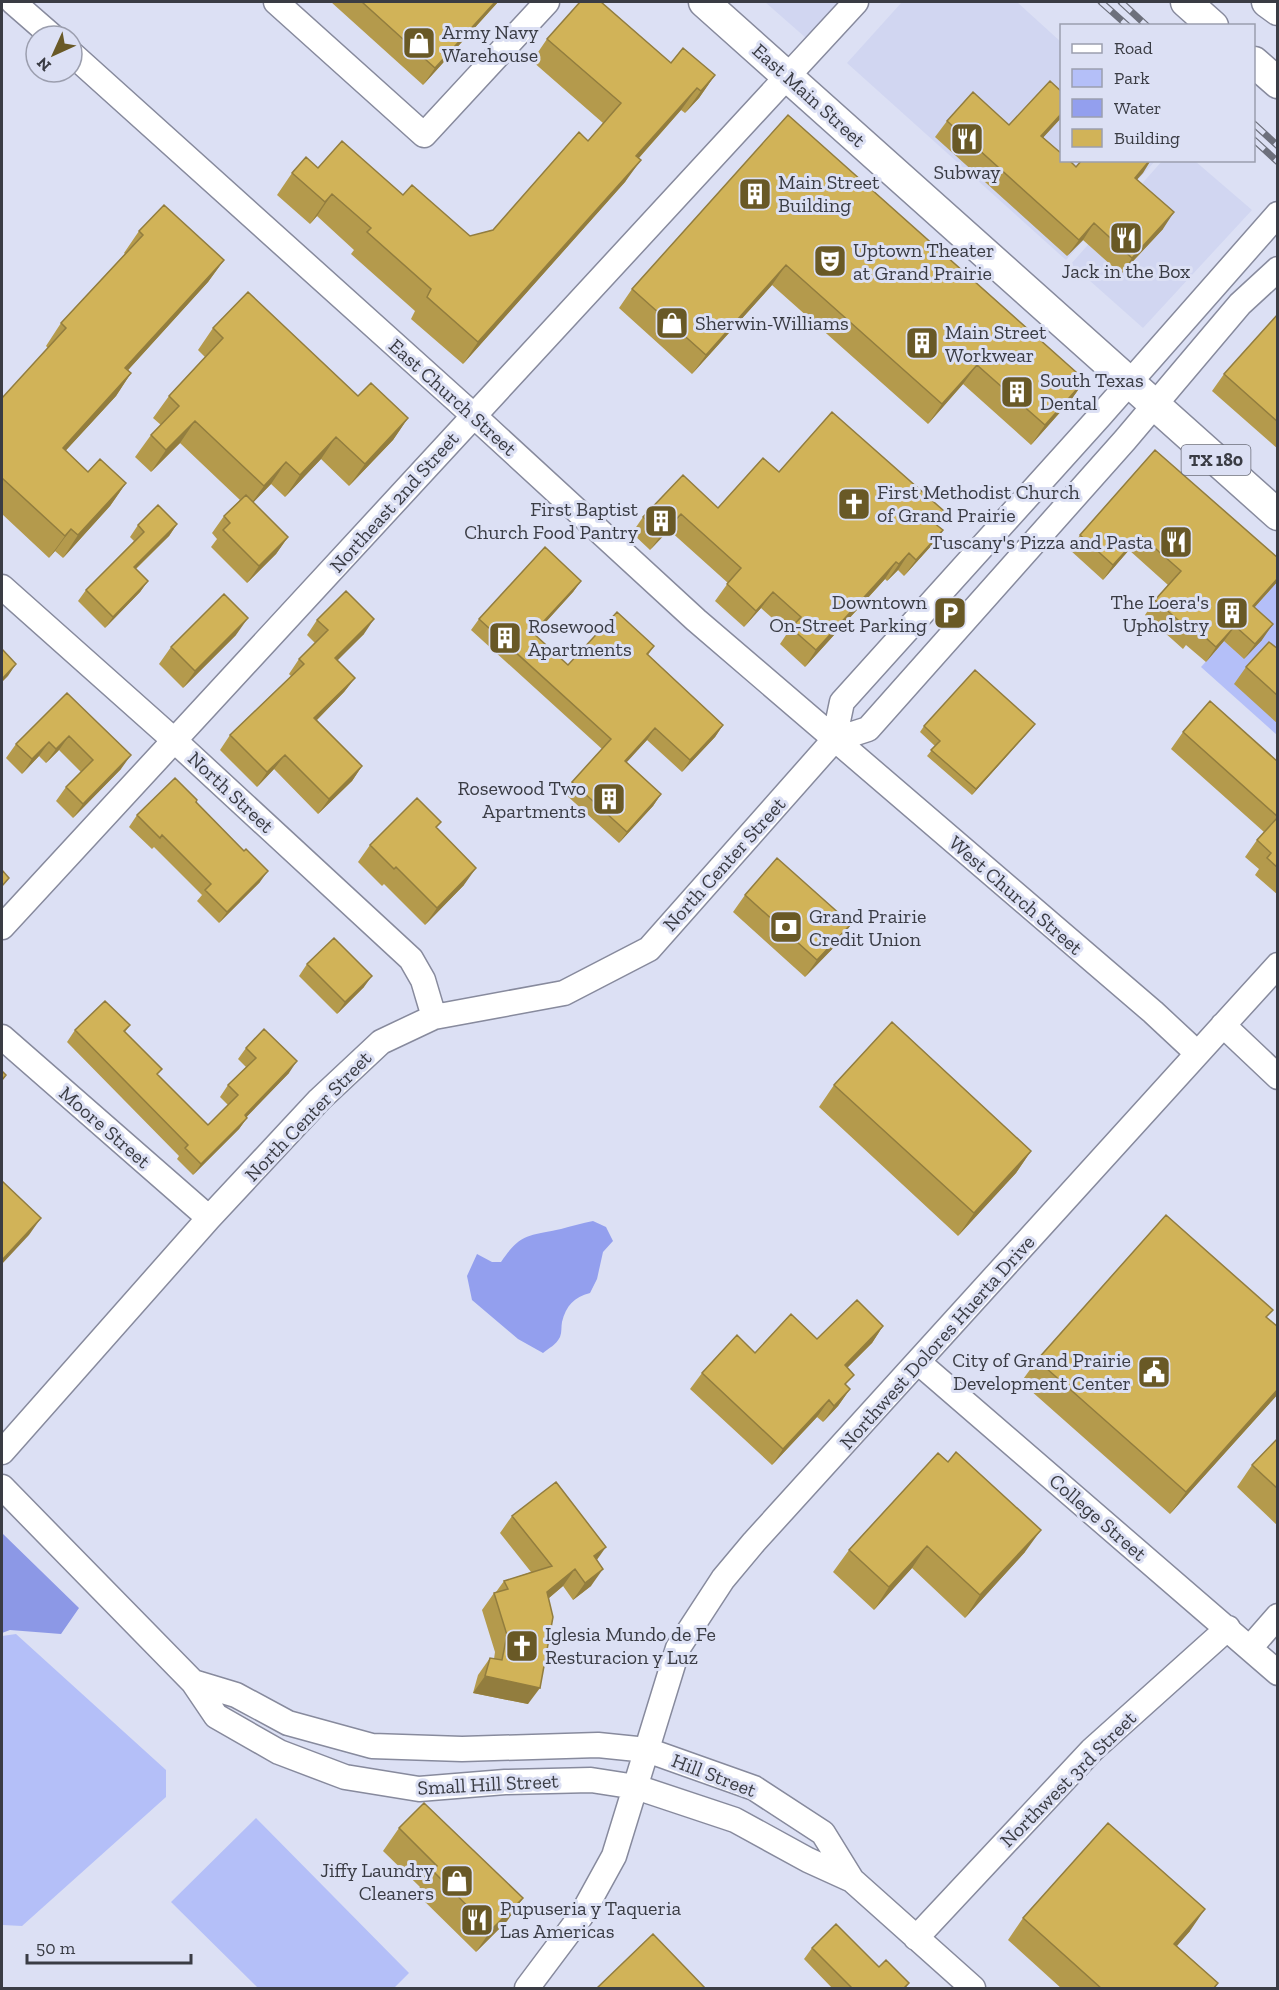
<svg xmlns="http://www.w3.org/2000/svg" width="1279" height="1990" font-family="'Zilla Slab',serif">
<rect width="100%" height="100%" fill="#dce0f4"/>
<path fill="#d1d6f1" d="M765,2H840L806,38Z
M902,2H1017L1061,42L1062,160L1155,161L1066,260L847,63Z
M1162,161H1195L1252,210L1143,328L1071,264Z"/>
<path fill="#b4bff8" d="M1277,582V735L1201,667Z
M16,1634L166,1770V1797L22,1926L3,1925L2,1922V1636Z
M256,1818L409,1973L394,1988H258L171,1902Z"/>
<path fill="#8c98e6" d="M2,1533L79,1608L61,1634L10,1630L2,1633Z"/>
<path fill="#939fee" d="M593,1221L606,1227L613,1241L603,1252L597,1279L590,1293C574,1297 566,1306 562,1322C561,1327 562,1332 560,1337C556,1345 549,1348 543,1353L518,1339L472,1300L467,1276L477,1254L492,1262H501C521,1232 530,1236 561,1229C572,1226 582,1223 593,1221Z"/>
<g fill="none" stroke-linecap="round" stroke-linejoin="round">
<defs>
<path id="minor" d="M13,2L52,36
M276,2L424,135L547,2
M72,54L473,415L696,620L1153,1012L1197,1053
M2,587L175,741L411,959L423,980L434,1017
M834,740L868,729L1125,440L1240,304L1278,269
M2,927L856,2
M1223,1025L1278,1077
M2,1037L209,1218
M918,1362L1278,1673
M2,1452L209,1218L319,1100L381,1042L434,1017L564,993L649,949L834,740L842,702L1100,416L1278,214
M2,1487L193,1682L216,1716L279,1752L345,1777L419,1789L505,1782L591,1780L636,1787L735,1820L808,1860L852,1880
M1250,1648L1278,1616
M193,1682L236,1695L288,1723L372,1746L462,1749L598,1745L647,1750L754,1788L823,1833L852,1880L973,1988
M916,1938L1092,1750L1228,1628
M527,1988L581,1916L614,1856L678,1648L723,1579L754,1542L1278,965"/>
<path id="major" d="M704,2L1278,515
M1186,2L1213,26
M1267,2L1278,10
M1254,62L1278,83"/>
</defs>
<use href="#minor" stroke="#878a9d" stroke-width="27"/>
<use href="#major" stroke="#878a9d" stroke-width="33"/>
<use href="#minor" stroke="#fff" stroke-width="24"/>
<use href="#major" stroke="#fff" stroke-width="30"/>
<defs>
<path id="rail" d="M1101,2L1128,26
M1121,2L1147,26
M1254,124L1278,146
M1254,140L1278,162"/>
</defs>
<use href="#rail" stroke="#6d707c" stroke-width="7"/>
<use href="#rail" stroke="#dce0f4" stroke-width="4.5" stroke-dasharray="14" stroke-linecap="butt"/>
</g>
<path fill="#b49a4c" d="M331,2H498L423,85Z
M547,39L671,63L715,75L699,98L685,113L681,110L639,158L625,182L463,364L411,319L415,311L351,254L354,250L317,216L310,224L277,195L292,173L318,168L403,195L470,236L493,230L588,141L603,123L532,61Z
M1062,92V117L1043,137L1076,167L1082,160H1151L1137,179L1163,229L1121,274L1083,240L1067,256L935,137L947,121L1009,125Z
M788,115L1085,380L1071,400L1031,445L963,384L928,424L772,285L692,374L619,308L632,289Z
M139,231L224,260L208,282L128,370L131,373L116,396L65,451L88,472L126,483L110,506L63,558L55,551L49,558L2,514V398L48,348L46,346L61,323L125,254L124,253Z
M1278,314V449L1212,391L1224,374Z
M213,328L358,396L408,418L393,440L349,486L321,459L285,497L271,484L253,502L288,537L276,554L247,583L211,547L217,539L212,533L224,516L240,500L180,443L151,472L135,457L151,435L161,425L153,418L169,396L205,357L198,350Z
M1155,450L1278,558V581L1254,608L1262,640L1244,659L1224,641L1206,662L1186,645L1183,649L1145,615L1155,600L1168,585L1129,550L1103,580L1070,550L1080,535Z
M779,472L936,524L943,530L931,546L904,576L898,570L887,581L885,579L805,667L780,644L788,632L761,608L744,627L715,601L728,583L669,530L650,550L632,533L643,517L718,508Z
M177,524L169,536L136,569L148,581L140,592L105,628L78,601L86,590L134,541L130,537L138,525Z
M581,581L573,592L534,635L568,665L654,646L648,655L723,725L715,737L682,772L647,740L626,762L661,794L653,806L619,843L564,793L572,782L602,749L471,630L479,619Z
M317,620L364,634L337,660L355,678L344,692L317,720L362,766L352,781L318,814L274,769L257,787L220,750L230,735L291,676L289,674L299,659L315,643L307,635Z
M236,635L183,688L159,664L171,647Z
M1278,649V724L1234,684L1246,667Z
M67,693L121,769L73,818L56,801L66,787L81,772L59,750L46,763L39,756L22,774L6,758L16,744Z
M1035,724L1031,729L972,795L927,756L935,746L920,732L924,726Z
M1183,732L1278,762V895L1255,875L1259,869L1245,857L1257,840L1264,832L1171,749Z
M196,802L260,882L219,923L197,901L202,895L154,847L152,849L129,827L137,815Z
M441,822L436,828L464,885L425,925L384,884L382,886L358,862L370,845Z
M745,895L851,924L840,941L805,977L733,912Z
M307,964L364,987L337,1014L299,976Z
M130,1025L125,1032L158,1075L208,1125L228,1105L220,1097L228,1085L246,1067L238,1059L246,1048L289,1073L246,1117L247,1118L239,1129L193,1175L177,1159L179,1156L67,1042L75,1030Z
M834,1085L1031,1151L1016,1173L958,1236L819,1107Z
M1267,1317L1278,1394L1170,1514L1021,1382L1037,1360Z
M883,1326L872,1343L847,1368L846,1386L850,1389L838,1406L823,1422L817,1417L772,1465L690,1389L702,1373L755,1353Z
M1278,1438V1526L1237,1487L1252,1465Z
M938,1453L1025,1552L965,1618L912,1568L874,1610L833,1572L849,1550Z
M512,1516L597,1560L591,1586L573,1600L563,1586L549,1598L528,1704L473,1693L478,1675L490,1658L494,1659L495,1652L482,1610L494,1593L496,1592L504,1581L531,1572L500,1533Z
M399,1828L523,1898L507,1921L476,1952L416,1893L420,1887L383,1851Z
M1023,1918L1190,1931L1177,1946L1218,1983L1214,1989H1062L1008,1940Z
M812,1948L879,1967L909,1983L905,1989H833L804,1959Z"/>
<path fill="#927d3e" d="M495,2H498L423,85L435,68Z
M715,75L699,98L685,113L701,91Z
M697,88L681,110L621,178L636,156Z
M1062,113V117L1030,152L1041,136Z
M641,160L625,182L463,364L478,342Z
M1150,160H1151L1143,173L1124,194L1135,178Z
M332,194L317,216L310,224L325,202Z
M1174,212L1163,229L1121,274L1132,258Z
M1094,223L1083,240L1067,256L1079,240Z
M224,260L208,282L110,390L125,368Z
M786,265L772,285L692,374L706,355Z
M977,365L963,384L928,424L942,404Z
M131,373L116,396L47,471L63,448Z
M1085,380L1071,400L1031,445L1045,425Z
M408,418L393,440L349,486L365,464Z
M195,421L180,443L151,472L166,450Z
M336,437L321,459L285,497L300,475Z
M286,462L271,484L248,508L264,486Z
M126,483L110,506L63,558L78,535Z
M681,514L669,530L650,550L662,534Z
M177,524L169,536L126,578L134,567Z
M71,529L55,551L49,558L65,536Z
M943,530L931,546L904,576L916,560Z
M1140,535L1129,550L1103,580L1113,565Z
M288,537L276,554L247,583L259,566Z
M909,553L898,570L887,581L899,564Z
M896,562L885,579L805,667L816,650Z
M1278,578V581L1242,621L1253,606Z
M148,581L140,592L105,628L113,617Z
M581,581L573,592L525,645L533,633Z
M773,592L761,608L744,627L756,611Z
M248,618L236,635L183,688L195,671Z
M374,619L364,634L325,673L335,658Z
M1273,624L1262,640L1244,659L1255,644Z
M1235,626L1224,641L1206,662L1216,647Z
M16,664L8,676L2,682V679Z
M355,678L344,692L304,733L314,718Z
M1035,724L1031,729L972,795L976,789Z
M723,725L715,737L682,772L690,760Z
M655,728L647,740L617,773L625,761Z
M69,736L59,750L46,763L56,749Z
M49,742L39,756L22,774L32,759Z
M131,755L121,769L73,818L83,804Z
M285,755L274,769L257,787L267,772Z
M362,766L352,781L318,814L329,799Z
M661,794L653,806L619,843L627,832Z
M476,868L464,885L425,925L437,908Z
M268,871L260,882L219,923L227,912Z
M851,924L840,941L805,977L817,960Z
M372,976L364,987L337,1014L345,1002Z
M297,1061L289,1073L237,1127L245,1115Z
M247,1118L239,1129L193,1175L201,1164Z
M1031,1151L1016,1173L958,1236L974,1213Z
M41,1218L29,1235L2,1264V1260Z
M883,1326L872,1343L833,1382L845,1365Z
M850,1389L838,1406L823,1422L834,1406Z
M1278,1389V1394L1170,1514L1186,1492Z
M829,1400L817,1417L772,1465L783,1449Z
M1041,1530L1025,1552L965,1618L980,1595Z
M927,1546L912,1568L874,1610L889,1587Z
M606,1547L594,1564V1556Z
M575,1569L563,1586L536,1609L547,1592Z
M603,1569L591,1586L573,1600L585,1583Z
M485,1676L540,1688L528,1704L473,1693Z
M523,1898L507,1921L476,1952L491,1930Z
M1205,1909L1190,1931L1159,1966L1174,1944Z"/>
<path fill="#d1b358" stroke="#927d3e" stroke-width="1.5" d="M362,2H495L435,68Z
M580,2H601L671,63L683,48L715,75L701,91L697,88L636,156L641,160L478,342L427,297L431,289L367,232L371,228L332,194L325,202L292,173L306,157L318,168L342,141L403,195L412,185L470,236L493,230L579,132L588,141L621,103L547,39Z
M1050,81L1062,92V113L1041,136L1062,154V160H1069L1076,167L1082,160H1150L1135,178L1174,212L1132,258L1094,223L1079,240L947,121L973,92L1009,125Z
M788,115L1085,380L1045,425L977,365L942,404L786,265L706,355L632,289Z
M164,205L224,260L125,368L131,373L63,448L88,472L100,459L126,483L78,535L71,529L65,536L2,478V398L66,328L61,323L143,235L139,231Z
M248,292L358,396L371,383L408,418L365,464L336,437L300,475L286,462L264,486L195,421L166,450L151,435L179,406L169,396L223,338L213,328Z
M1278,314V422L1224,374Z
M832,412L944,511L934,523L943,530L916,560L909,553L899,564L896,562L816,650L791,628L801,617L773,592L756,611L727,584L741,568L681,514L662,534L643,517L683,475L718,508L763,458L779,472Z
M1155,450L1278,558V578L1253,606L1273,624L1255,644L1235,626L1216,647L1197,630L1193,633L1155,600L1181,571L1140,535L1113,565L1080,535Z
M246,495L288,537L259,566L223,530L230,523L224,516Z
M158,505L177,524L134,567L148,581L113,617L86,590L144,532L138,525Z
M545,547L581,581L533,633L568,665L617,612L654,646L647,654L723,725L690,760L655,728L625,761L661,794L627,832L572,782L611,739L479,619Z
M346,591L374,619L335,658L355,678L314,718L362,766L329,799L285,755L267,772L230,735L304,664L299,659L328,630L317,620Z
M224,594L248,618L195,671L171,647Z
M1269,642L1278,649V696L1246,667Z
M2,649L16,664L2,679Z
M975,670L1035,724L976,789L931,750L940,741L924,726Z
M67,693L131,755L83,804L66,787L93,760L69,736L56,749L49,742L32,759L16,744Z
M1210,701L1278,762V817L1183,732Z
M175,778L197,800L196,802L244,851L246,849L268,871L227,912L205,890L211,884L162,835L160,838L137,815Z
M417,798L441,822L436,827L476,868L437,908L396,867L394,869L370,845Z
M1278,817V868L1267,858L1271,853L1257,840Z
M777,858L851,924L817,960L745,895Z
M2,870L9,878L2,886Z
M334,938L372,976L345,1002L307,964Z
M105,1001L130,1025L124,1031L162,1069L157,1074L208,1125L238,1095L228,1085L256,1058L246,1048L264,1029L297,1061L245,1115L247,1118L201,1164L185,1148L188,1145L75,1030Z
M892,1022L1031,1151L974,1213L834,1085Z
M2,1071L6,1075L2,1080Z
M2,1181L41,1218L2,1260Z
M1166,1215L1273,1310L1266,1317L1278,1327V1389L1186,1492L1037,1360Z
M857,1300L883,1326L845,1365L854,1375L845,1384L850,1389L834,1406L829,1400L783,1449L702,1373L737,1335L755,1353L791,1314L817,1339Z
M1278,1438V1489L1252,1465Z
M956,1452L1041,1530L980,1595L927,1546L889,1587L849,1550L938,1453L948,1462Z
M556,1482L606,1547L594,1556L603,1569L585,1583L575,1569L547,1592L553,1617L540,1688L485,1676L490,1658L502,1660L507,1635L494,1593L508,1589L504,1581L552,1566L512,1516Z
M424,1803L523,1898L491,1930L432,1870L437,1866L399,1828Z
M1108,1823L1205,1909L1174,1944L1218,1983L1213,1989H1102L1023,1918Z
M836,1924L879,1967L886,1960L909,1983L903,1989H853L812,1948Z
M653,1934L706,1989H596Z"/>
<defs>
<symbol id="shop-square" viewBox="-11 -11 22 22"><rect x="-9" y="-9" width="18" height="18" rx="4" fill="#695926" stroke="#dce0f4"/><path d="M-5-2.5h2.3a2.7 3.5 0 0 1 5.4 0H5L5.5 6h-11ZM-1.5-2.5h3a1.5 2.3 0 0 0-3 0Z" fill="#fff"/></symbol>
<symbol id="restaurant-square" viewBox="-11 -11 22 22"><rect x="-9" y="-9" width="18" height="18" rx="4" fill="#695926" stroke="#dce0f4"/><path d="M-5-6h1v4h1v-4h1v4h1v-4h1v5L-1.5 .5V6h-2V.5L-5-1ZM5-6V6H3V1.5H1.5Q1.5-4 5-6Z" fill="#fff"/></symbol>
<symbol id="building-square" viewBox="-11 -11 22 22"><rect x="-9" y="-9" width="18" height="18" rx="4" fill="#695926" stroke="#dce0f4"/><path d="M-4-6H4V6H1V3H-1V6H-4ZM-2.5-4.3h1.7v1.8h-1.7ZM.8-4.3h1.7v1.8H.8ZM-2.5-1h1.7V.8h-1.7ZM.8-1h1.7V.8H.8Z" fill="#fff"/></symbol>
<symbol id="theatre-square" viewBox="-11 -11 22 22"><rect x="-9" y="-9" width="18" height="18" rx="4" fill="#695926" stroke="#dce0f4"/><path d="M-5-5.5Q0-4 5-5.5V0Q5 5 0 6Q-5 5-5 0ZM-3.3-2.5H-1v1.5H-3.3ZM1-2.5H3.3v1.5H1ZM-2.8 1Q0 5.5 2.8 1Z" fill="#fff"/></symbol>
<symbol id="church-square" viewBox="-11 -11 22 22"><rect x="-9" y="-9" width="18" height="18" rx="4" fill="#695926" stroke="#dce0f4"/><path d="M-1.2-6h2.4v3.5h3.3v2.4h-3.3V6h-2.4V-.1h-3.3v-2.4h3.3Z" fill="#fff"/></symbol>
<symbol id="parking-square" viewBox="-11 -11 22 22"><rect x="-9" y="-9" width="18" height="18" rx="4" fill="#695926" stroke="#dce0f4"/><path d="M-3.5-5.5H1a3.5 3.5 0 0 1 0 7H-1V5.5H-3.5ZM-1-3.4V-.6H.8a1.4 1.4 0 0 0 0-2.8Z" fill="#fff"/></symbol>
<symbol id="bank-square" viewBox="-11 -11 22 22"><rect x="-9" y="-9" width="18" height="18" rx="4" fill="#695926" stroke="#dce0f4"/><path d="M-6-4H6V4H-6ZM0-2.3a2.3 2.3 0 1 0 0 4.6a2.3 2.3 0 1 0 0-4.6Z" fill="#fff"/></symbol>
<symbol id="civic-square" viewBox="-11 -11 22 22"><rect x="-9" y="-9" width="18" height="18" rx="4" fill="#695926" stroke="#dce0f4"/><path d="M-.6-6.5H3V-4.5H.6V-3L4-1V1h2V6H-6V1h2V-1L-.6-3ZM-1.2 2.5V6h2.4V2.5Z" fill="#fff"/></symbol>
</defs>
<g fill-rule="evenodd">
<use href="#shop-square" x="400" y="24" width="38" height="38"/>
<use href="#restaurant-square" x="948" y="120" width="38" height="38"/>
<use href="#building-square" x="736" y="175" width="38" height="38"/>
<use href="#restaurant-square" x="1107" y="219" width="38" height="38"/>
<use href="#theatre-square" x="811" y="242" width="38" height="38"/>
<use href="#shop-square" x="653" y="304" width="38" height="38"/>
<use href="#building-square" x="903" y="324" width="38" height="38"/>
<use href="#building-square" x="998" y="373" width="38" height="38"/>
<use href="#church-square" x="835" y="485" width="38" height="38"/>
<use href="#building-square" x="642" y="502" width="38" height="38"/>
<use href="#restaurant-square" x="1157" y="523" width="38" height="38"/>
<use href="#parking-square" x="931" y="594" width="38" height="38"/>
<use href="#building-square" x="1213" y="594" width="38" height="38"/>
<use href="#building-square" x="486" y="619" width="38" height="38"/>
<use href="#building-square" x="590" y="780" width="38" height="38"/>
<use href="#bank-square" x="767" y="908" width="38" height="38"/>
<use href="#civic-square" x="1135" y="1353" width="38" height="38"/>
<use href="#church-square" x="503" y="1627" width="38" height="38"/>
<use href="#shop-square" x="438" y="1862" width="38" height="38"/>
<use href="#restaurant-square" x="458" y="1901" width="38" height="38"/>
</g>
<g text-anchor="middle" stroke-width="6" stroke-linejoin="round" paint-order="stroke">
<rect fill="#dce0f4" stroke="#6b6d79" stroke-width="1.5" x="1181.5" y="445" width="69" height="30" rx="4.5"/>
<g font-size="18" font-weight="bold" fill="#3a3c44">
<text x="1216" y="466">TX 180</text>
</g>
<g font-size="20" fill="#3a3c44" stroke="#dce0f4" text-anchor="start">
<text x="442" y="39">Army Navy<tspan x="442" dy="23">Warehouse</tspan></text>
<text x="967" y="179" text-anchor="middle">Subway</text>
<text x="778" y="189">Main Street<tspan x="778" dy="23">Building</tspan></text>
<text x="853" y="257">Uptown Theater<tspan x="853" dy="23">at Grand Prairie</tspan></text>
<text x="1126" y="278" text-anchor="middle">Jack in the Box</text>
<text x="695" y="330">Sherwin-Williams</text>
<text x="945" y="339">Main Street<tspan x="945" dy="23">Workwear</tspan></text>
<text x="1040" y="387">South Texas<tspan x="1040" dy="23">Dental</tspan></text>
<text x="877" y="499">First Methodist Church<tspan x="877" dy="23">of Grand Prairie</tspan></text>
<text x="638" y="516" text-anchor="end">First Baptist<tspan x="638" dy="23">Church Food Pantry</tspan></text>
<text x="1153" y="549" text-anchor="end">Tuscany's Pizza and Pasta</text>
<text x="927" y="609" text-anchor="end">Downtown<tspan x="927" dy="23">On-Street Parking</tspan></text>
<text x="1209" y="609" text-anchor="end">The Loera's<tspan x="1209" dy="23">Upholstry</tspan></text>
<text x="528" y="633">Rosewood<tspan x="528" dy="23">Apartments</tspan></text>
<text x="586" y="795" text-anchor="end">Rosewood Two<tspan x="586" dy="23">Apartments</tspan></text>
<text x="809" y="923">Grand Prairie<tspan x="809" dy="23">Credit Union</tspan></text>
<text x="1131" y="1367" text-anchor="end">City of Grand Prairie<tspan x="1131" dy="23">Development Center</tspan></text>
<text x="545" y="1641">Iglesia Mundo de Fe<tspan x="545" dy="23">Resturacion y Luz</tspan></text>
<text x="434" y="1877" text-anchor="end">Jiffy Laundry<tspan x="434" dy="23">Cleaners</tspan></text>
<text x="500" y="1915">Pupuseria y Taqueria<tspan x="500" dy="23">Las Americas</tspan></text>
</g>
<g font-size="20" fill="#3a3c44" stroke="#dce0f4">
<text transform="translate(809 95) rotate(42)" y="7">East Main Street</text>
<text transform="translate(453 397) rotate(42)" y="7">East Church Street</text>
<text transform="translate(394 502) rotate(-48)" y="7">Northeast 2nd Street</text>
<text transform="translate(231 792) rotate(43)" y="7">North Street</text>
<text transform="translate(724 864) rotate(-48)" y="7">North Center Street</text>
<text transform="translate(1016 895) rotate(41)" y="7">West Church Street</text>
<text transform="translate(308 1116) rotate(-46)" y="7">North Center Street</text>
<text transform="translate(105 1127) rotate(41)" y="7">Moore Street</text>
<text transform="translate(937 1342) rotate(-48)" y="7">Northwest Dolores Huerta Drive</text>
<text transform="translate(1098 1517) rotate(41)" y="7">College Street</text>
<text transform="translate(714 1775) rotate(21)" y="7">Hill Street</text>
<text transform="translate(1068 1779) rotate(-45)" y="7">Northwest 3rd Street</text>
<text transform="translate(488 1784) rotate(-3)" y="7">Small Hill Street</text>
</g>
</g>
<rect width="1279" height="1990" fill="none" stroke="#3a3c44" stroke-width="6"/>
<rect x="1060" y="24" width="195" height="138" fill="#dce0f4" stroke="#9b9eae" stroke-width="1.5"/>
<rect x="1072" y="44" width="30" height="9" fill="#ffffff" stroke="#9b9eae" stroke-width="1.5"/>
<text x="1114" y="54" font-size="18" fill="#3a3c44">Road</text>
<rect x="1072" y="69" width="30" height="18" fill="#b4bff8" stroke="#9b9eae" stroke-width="1.5"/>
<text x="1114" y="84" font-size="18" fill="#3a3c44">Park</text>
<rect x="1072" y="99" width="30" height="18" fill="#939fee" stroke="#9b9eae" stroke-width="1.5"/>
<text x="1114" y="114" font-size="18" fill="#3a3c44">Water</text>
<rect x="1072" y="129" width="30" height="18" fill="#d1b358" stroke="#9b9eae" stroke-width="1.5"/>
<text x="1114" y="144" font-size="18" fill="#3a3c44">Building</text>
<g transform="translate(54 54) rotate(225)"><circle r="28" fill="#dce0f4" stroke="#9b9eae" stroke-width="1.5"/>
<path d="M0-4.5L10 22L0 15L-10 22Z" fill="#695926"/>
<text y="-9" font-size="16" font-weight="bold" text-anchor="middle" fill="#3a3c44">N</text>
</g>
<path d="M27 1954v9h164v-9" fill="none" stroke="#3a3c44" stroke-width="3"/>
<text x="36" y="1954" font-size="18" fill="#3a3c44" stroke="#dce0f4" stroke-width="4.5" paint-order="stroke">50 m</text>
</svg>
